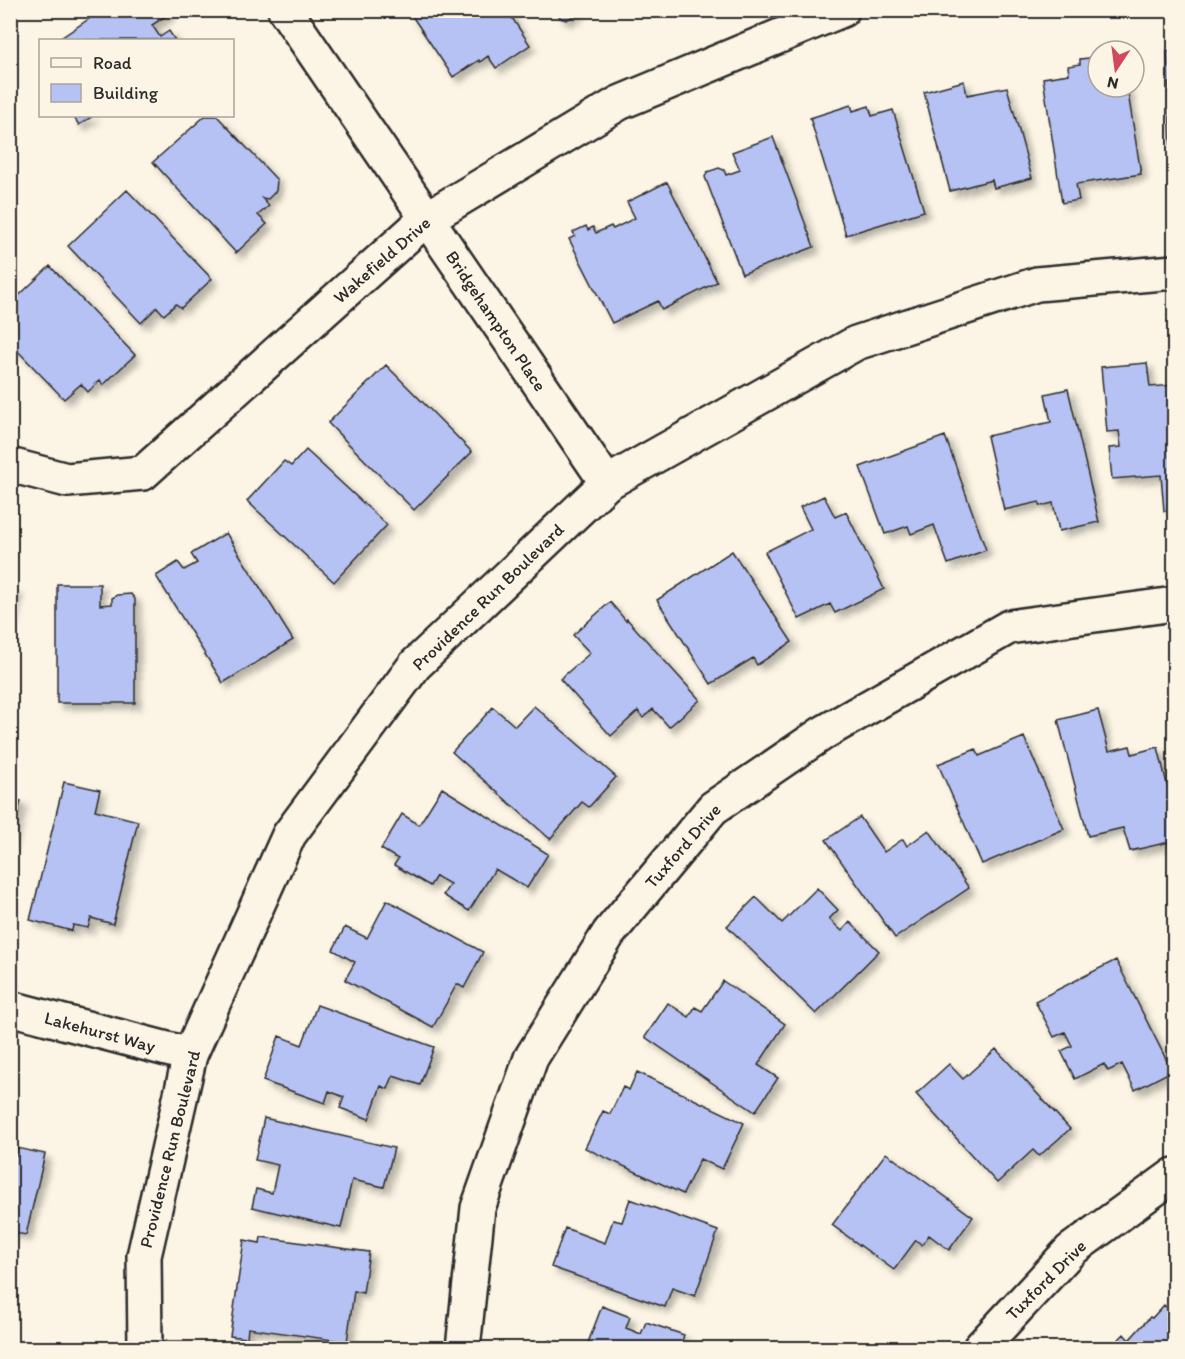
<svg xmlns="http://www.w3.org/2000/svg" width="1185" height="1359" font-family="Itim,sans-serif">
<defs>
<filter id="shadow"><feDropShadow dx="5.5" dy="5.5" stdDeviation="3" flood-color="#0004"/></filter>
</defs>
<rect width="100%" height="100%" fill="#fcf5e5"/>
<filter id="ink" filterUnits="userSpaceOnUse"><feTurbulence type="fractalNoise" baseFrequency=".0167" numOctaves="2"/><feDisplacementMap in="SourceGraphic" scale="12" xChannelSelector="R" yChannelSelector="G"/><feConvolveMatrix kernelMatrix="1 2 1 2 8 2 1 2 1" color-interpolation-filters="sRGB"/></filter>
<g filter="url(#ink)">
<path fill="#b6c2f3" stroke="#2b2b2b" stroke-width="1.5" filter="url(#shadow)" d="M102,10H167L169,14L152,25L160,37L169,31L175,40H58Z
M408,10H507L530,45L496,68L488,56L480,62L479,60L453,77Z
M557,10H578L576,15L566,20L560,18Z
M1167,51H1174V182H1172Z
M1098,57V87H1127L1141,174L1076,184L1079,200L1062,203L1043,78L1069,74L1068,66L1080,64V59Z
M964,81L967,95L1007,87L1032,178L994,188L992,180L950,191L924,92Z
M851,105L853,111L869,106L872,116L893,110L924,211L846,235L810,118Z
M73,116H93L79,125Z
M205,116H217L277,180L276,191L268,199L262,198L269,206L258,215L267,224L236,253L153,162Z
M773,137L814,247L742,274L705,177L707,172L719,168L724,170L726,175L740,170L732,152Z
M667,182L717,282L662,310L658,301L612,323L569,239L575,236L573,232L586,226L588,230L593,227L596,233L611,226L613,229L635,218L627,202Z
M127,190L212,279L181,308L176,304L164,315L157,307L141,323L68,246Z
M50,266L135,355L103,385L100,380L88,392L81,384L64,399L10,343V304Z
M1147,363L1150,387L1174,385V510L1164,511L1161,475L1112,479L1109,448L1121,447L1119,431L1107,432L1101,367Z
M386,365L472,452L414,510L328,423Z
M1068,389L1099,522L1059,531L1053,503L1041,506L1039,502L1004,510L987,436L1051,422L1045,394Z
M945,436L986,550L948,564L934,525L911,534L908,526L885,534L860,467Z
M306,450L387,525L334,582L247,501L284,461L291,466Z
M824,496L835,517L846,512L884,589L835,613L830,604L799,619L765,552L811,529L800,507Z
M226,533L293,640L223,683L156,576L178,562L184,570L197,563L191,554Z
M732,551L792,642L757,665L753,658L711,684L657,600Z
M57,584H100V605L112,604V598L117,595L131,594L135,599V703H57Z
M10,589L17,591L10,621Z
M610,602L626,621L627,619L700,700L669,727L653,709L643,718L638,711L611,736L560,679L590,653L573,635Z
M534,706L616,777L589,807L582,802L550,839L452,752L493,707L515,726Z
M1098,710L1109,751L1130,746L1132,754L1158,747L1174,813V841L1130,851L1123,828L1088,836L1058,720Z
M1024,737L1064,829L982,864L938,764L976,749L979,756Z
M64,782L100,790L95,810L138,821L113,924L91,918L88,928L73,925L72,931L30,920Z
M442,788L548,854L527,888L495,869L469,911L443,895L450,884L436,876L430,886L394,865L398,859L381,849L402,814L419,825Z
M10,798L21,801L10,846Z
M860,817L884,852L903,839L907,846L929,830L969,888L895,938L826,840Z
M817,888L838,910L829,919L842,931L850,922L879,951L816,1014L727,926L756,897L782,923Z
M387,900L483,952L464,988L457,984L433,1027L345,980L355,962L333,950L345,927L367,938Z
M1116,960L1172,1071L1135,1090L1122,1064L1108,1071L1104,1064L1075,1079L1061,1051L1072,1046L1065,1032L1054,1037L1035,1001Z
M723,981L785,1024L758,1065L778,1078L755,1112L645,1037L668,1003L689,1017L695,1007L702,1011Z
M317,1005L434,1047L420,1085L393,1076L388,1089L381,1086L369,1119L340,1108L344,1097L329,1091L325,1103L263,1081L279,1036L302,1045Z
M996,1049L1070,1129L1039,1156L1033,1150L997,1183L916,1094L949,1064L963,1079Z
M637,1072L744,1123L722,1169L700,1159L683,1194L585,1148L603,1111L610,1114L623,1087L629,1090Z
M264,1118L394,1148L384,1187L352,1180L341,1228L252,1207L256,1189L272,1193L278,1165L255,1160Z
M17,1148L45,1154L26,1235L10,1232V1154L16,1156Z
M886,1153L973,1217L949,1250L929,1235L922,1245L916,1240L894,1270L832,1225Z
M630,1199L718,1231L695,1296L672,1288L665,1307L551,1267L565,1228L605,1243L613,1220L622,1222Z
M261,1237L369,1252L363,1293L354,1291L347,1342L248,1328L247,1338L230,1336L244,1240L260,1243Z
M1164,1305L1174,1314V1348H1110L1124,1334L1129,1340L1150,1317L1152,1318Z
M602,1306L630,1317L626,1328L641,1334L646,1322L684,1335L680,1348H586Z
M550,1340L573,1348H547Z"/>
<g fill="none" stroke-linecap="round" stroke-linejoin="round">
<defs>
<path id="street" d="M285,10L607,483
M10,465L67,480L143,473L426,219L619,103L842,10
M10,1008L190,1055
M463,1348L478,1208L531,1058L609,933L713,808L823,733L1009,627L1174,604
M980,1348L1071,1250L1174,1175"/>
<path id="secondary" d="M145,1348L144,1256L190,1055L289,835L415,665L607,483L856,343L1037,284L1174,272"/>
</defs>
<use href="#street" stroke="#2b2b2b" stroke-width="38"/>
<use href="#secondary" stroke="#2b2b2b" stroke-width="38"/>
<use href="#street" stroke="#fcf5e5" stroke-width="33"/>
<use href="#secondary" stroke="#fcf5e5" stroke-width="33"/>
</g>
</g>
<g text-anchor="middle" stroke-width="5" stroke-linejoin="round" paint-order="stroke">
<g font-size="18" fill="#2b2b2b" stroke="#fcf5e5">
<text transform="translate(382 260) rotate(-41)" y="6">Wakefield Drive</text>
<text transform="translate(496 321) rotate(56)" y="6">Bridgehampton Place</text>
<text transform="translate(488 597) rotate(-44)" y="6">Providence Run Boulevard</text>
<text transform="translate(683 846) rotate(-49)" y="6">Tuxford Drive</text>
<text transform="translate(100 1032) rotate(15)" y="6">Lakehurst Way</text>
<text transform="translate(170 1149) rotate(-76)" y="6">Providence Run Boulevard</text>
<text transform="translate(1046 1280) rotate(-45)" y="6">Tuxford Drive</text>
</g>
</g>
<rect width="1185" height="1359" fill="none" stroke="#fcf5e5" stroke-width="36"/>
<rect x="18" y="18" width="1149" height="1323" fill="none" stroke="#2b2b2b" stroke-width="2" filter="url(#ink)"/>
<rect x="39" y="39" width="195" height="78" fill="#fcf5e5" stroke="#a8a49b" stroke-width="1.5"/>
<rect x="51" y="58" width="30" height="9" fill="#fcf5e5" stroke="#a8a49b" stroke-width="1.5"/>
<text x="93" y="69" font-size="18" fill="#2b2b2b">Road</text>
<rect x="51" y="84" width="30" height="18" fill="#b6c2f3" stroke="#a8a49b" stroke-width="1.5"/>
<text x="93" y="99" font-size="18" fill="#2b2b2b">Building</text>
<g transform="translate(1116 69) rotate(193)"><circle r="28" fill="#fcf5e5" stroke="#a8a49b" stroke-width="1.5"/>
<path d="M0-4.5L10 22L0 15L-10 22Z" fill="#d1495b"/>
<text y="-9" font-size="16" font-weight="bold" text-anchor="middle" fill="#2b2b2b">N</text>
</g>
</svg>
